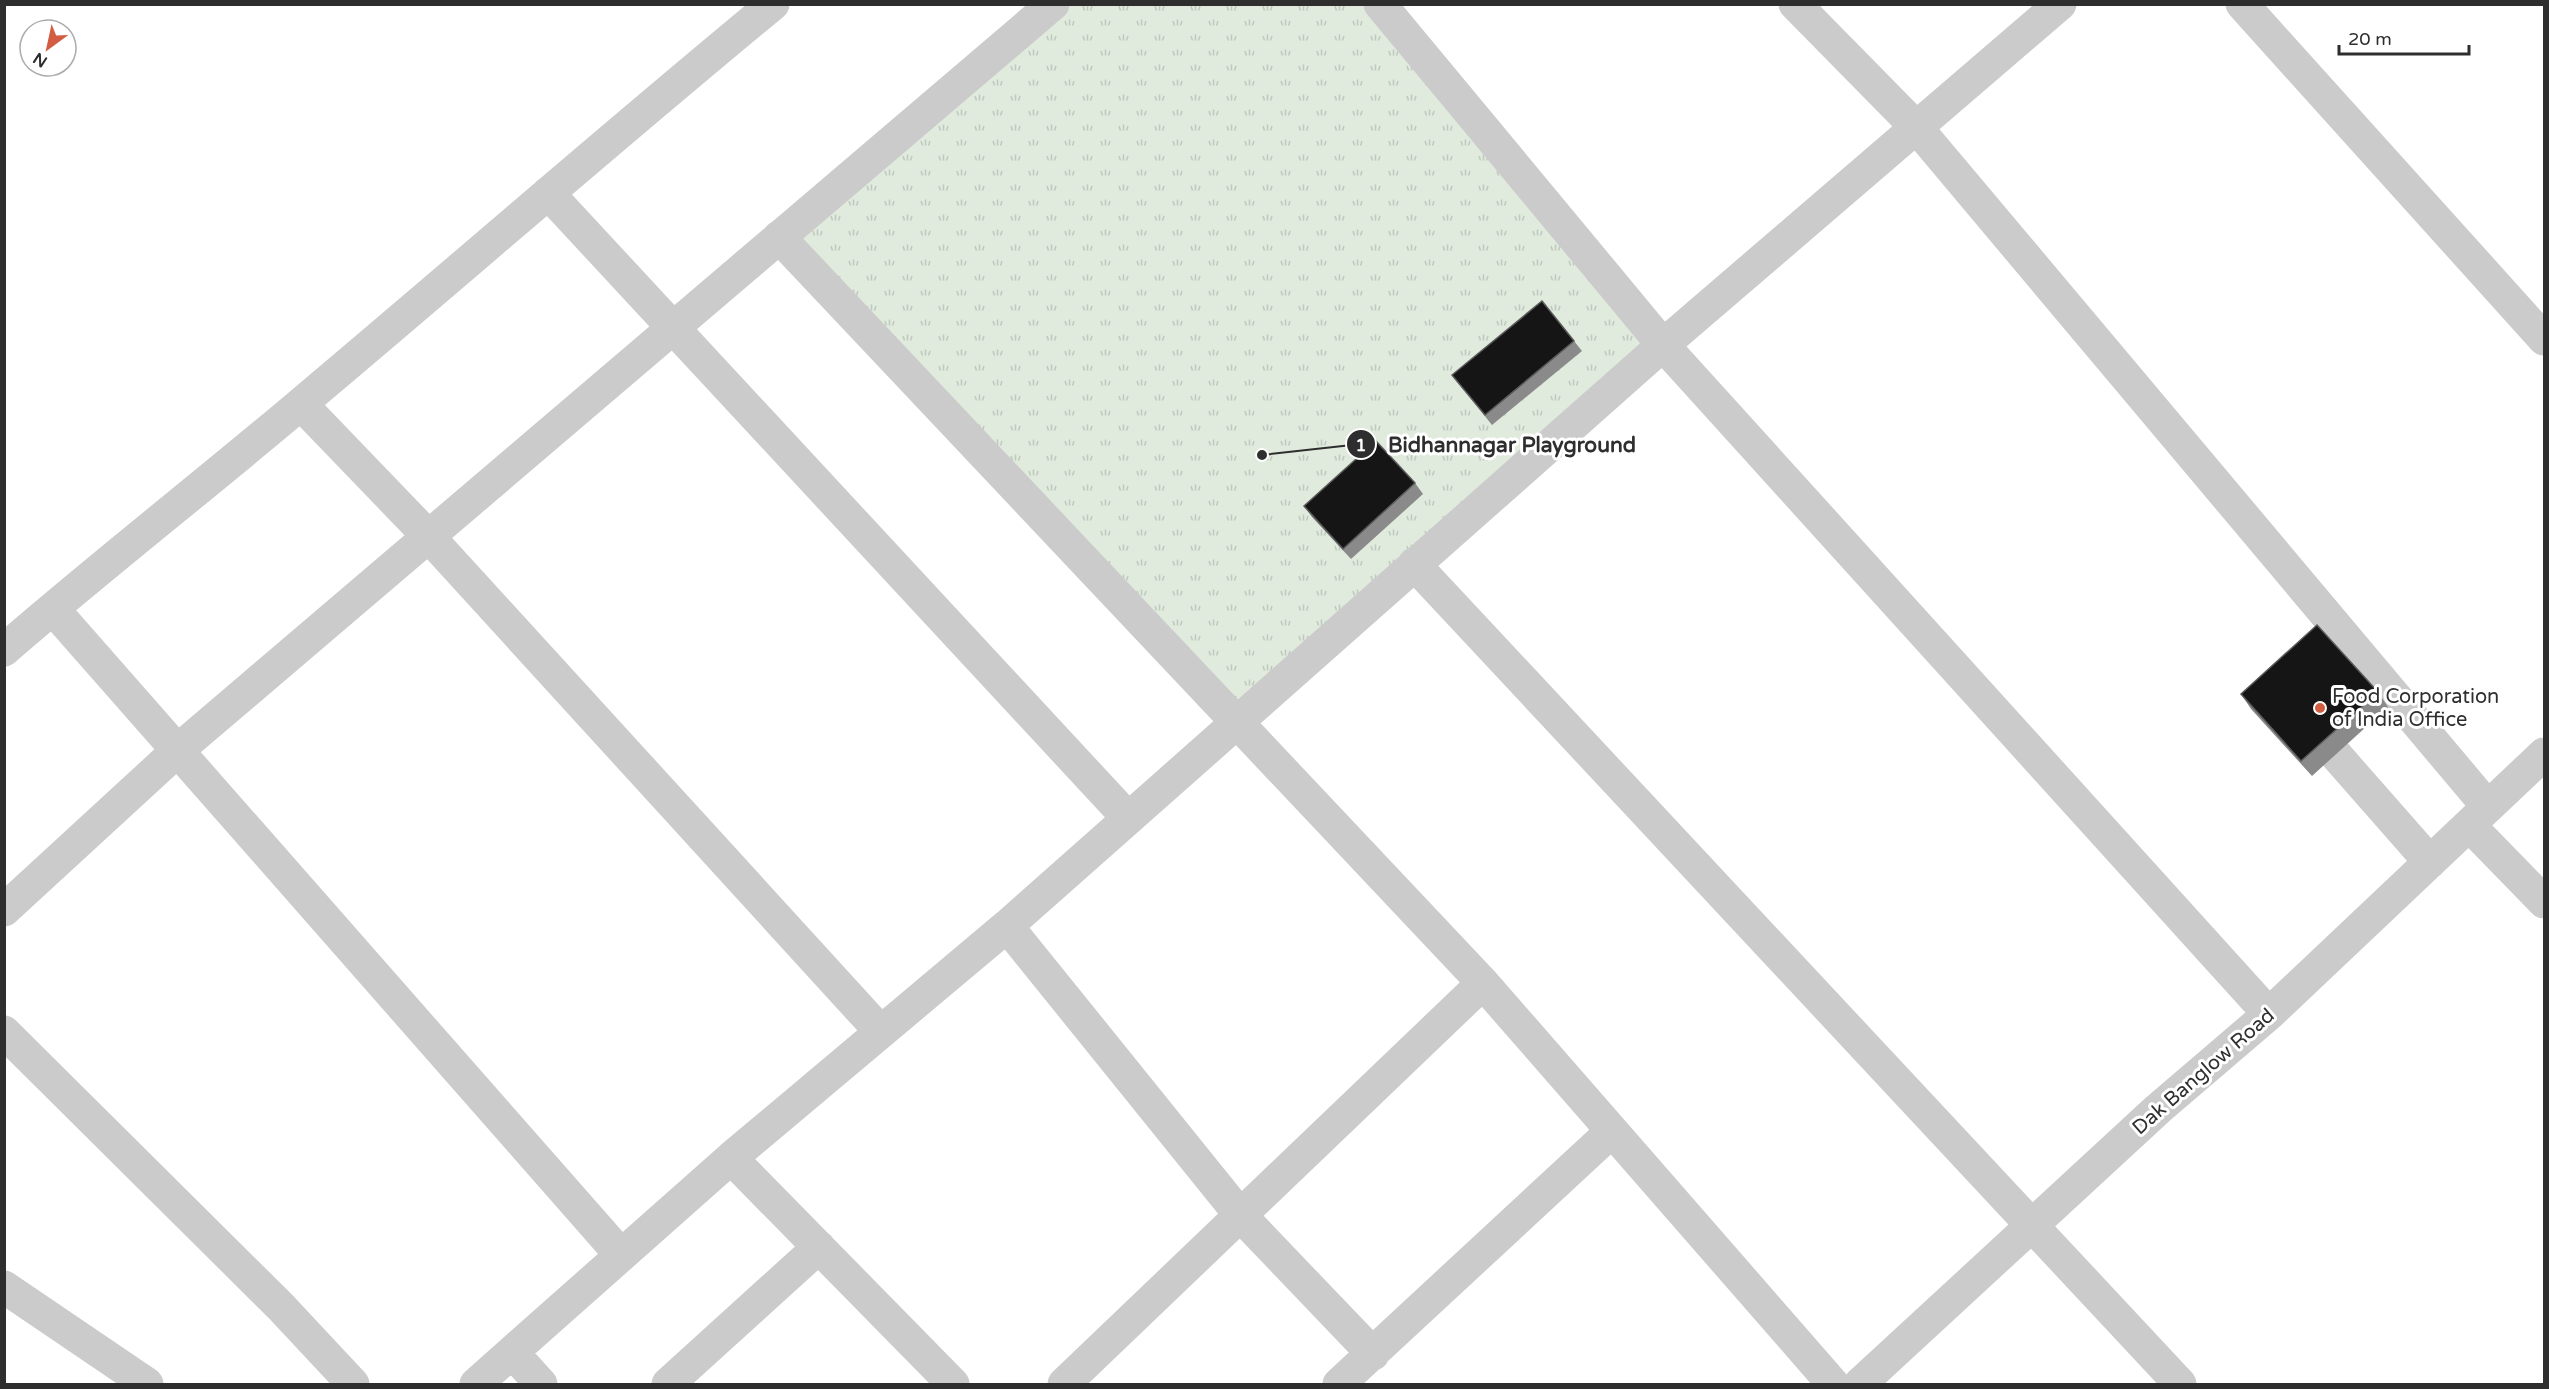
<svg xmlns="http://www.w3.org/2000/svg" width="2549" height="1389" font-family="'Varela Round',sans-serif">
<defs>
<pattern id="park-tufts" width="24" height="20" patternUnits="userSpaceOnUse" patternTransform="scale(1.5)"><rect width="24" height="20" fill="#e0eadd"/><path d="M3 7l-1-3M5 7V3M7 7l1-3M15 17l-1-3M17 17v-4M19 17l1-3" fill="none" stroke="#c0c9be"/></pattern>
</defs>
<rect width="100%" height="100%" fill="#fff"/>
<path fill="url(#park-tufts)" d="M1053,5H1380L1663,345L1236,722L779,237Z"/>
<g fill="none" stroke-linecap="round" stroke-linejoin="round">
<path stroke="#cbcbcb" stroke-width="33" d="M1380,4L1663,345L2269,1014
M1795,4L1917,128L2488,807
M2242,4L2544,339
M548,193L1128,818
M779,237L1483,983L1833,1384
M301,404L430,538L881,1032
M1414,564L2180,1384
M53,609L621,1255
M4,650C102,565 205,485 303,402C460,270 614,135 773,4
M2336,755L2430,862
M2469,825L2544,902
M4,910L178,750L1053,4
M1007,926L1241,1216L1373,1354
M4,1032L281,1307L353,1384
M731,1158L953,1384
M4,1287L147,1384
M512,1352L541,1384
M476,1384L731,1158L1007,926L1663,345L2060,4
M668,1384L819,1247
M1064,1384L1483,983
M1339,1384L1612,1131
M1860,1384L2158,1109L2269,1014L2544,754"/>
</g>
<path fill="#8a8a8a" d="M1574,341L1582,351L1492,425L1452,375Z
M1415,483L1423,494L1351,559L1312,517L1304,506Z
M2378,692L2388,707L2312,776L2251,709L2241,694Z"/>
<path fill="#151515" stroke="#5b5b5b" stroke-width="1.5" d="M1542,301L1574,341L1485,415L1452,375Z
M1376,441L1415,483L1343,549L1304,506Z
M2317,625L2378,692L2301,761L2241,694Z"/>
<circle fill="#d25d42" stroke="#fff" stroke-width="2" cx="2320" cy="708" r="6"/>
<g text-anchor="middle" stroke-width="6" stroke-linejoin="round" paint-order="stroke">
<g font-size="20" fill="#2e2e2e" stroke="#fff" text-anchor="start">
<text x="2332" y="703">Food Corporation<tspan x="2332" dy="23">of India Office</tspan></text>
</g>
<g font-size="20" fill="#2e2e2e" stroke="#fff">
<text transform="translate(2203 1071) rotate(-41)" y="7">Dak Banglow Road</text>
</g>
</g>
<path fill="none" stroke="#2e2e2e" stroke-width="2" d="M1262 455L1361 444"/>
<g fill="#2e2e2e" stroke="#fff" stroke-width="2">
<circle cx="1262" cy="455" r="6"/>
<circle cx="1361" cy="444" r="15"/>
</g>
<g font-size="18" text-anchor="middle" font-weight="bold" fill="#fff">
<text x="1361" y="451">1</text>
</g>
<g font-size="21" text-anchor="middle" font-weight="bold" fill="#2e2e2e" stroke="#fff" stroke-width="6" stroke-linejoin="round" paint-order="stroke">
<text x="1512" y="452">Bidhannagar Playground</text>
</g>
<rect width="2549" height="1389" fill="none" stroke="#2e2e2e" stroke-width="12"/>
<g transform="translate(48 48) rotate(213)"><circle r="28" fill="#ffffff" stroke="#ababab" stroke-width="1.5"/>
<path d="M0-4.5L10 22L0 15L-10 22Z" fill="#d25d42"/>
<text y="-9" font-size="16" font-weight="bold" text-anchor="middle" fill="#2e2e2e">N</text>
</g>
<path d="M2339 45v9h130v-9" fill="none" stroke="#2e2e2e" stroke-width="3"/>
<text x="2348" y="45" font-size="18" fill="#2e2e2e" stroke="#ffffff" stroke-width="4.5" paint-order="stroke">20 m</text>
</svg>
